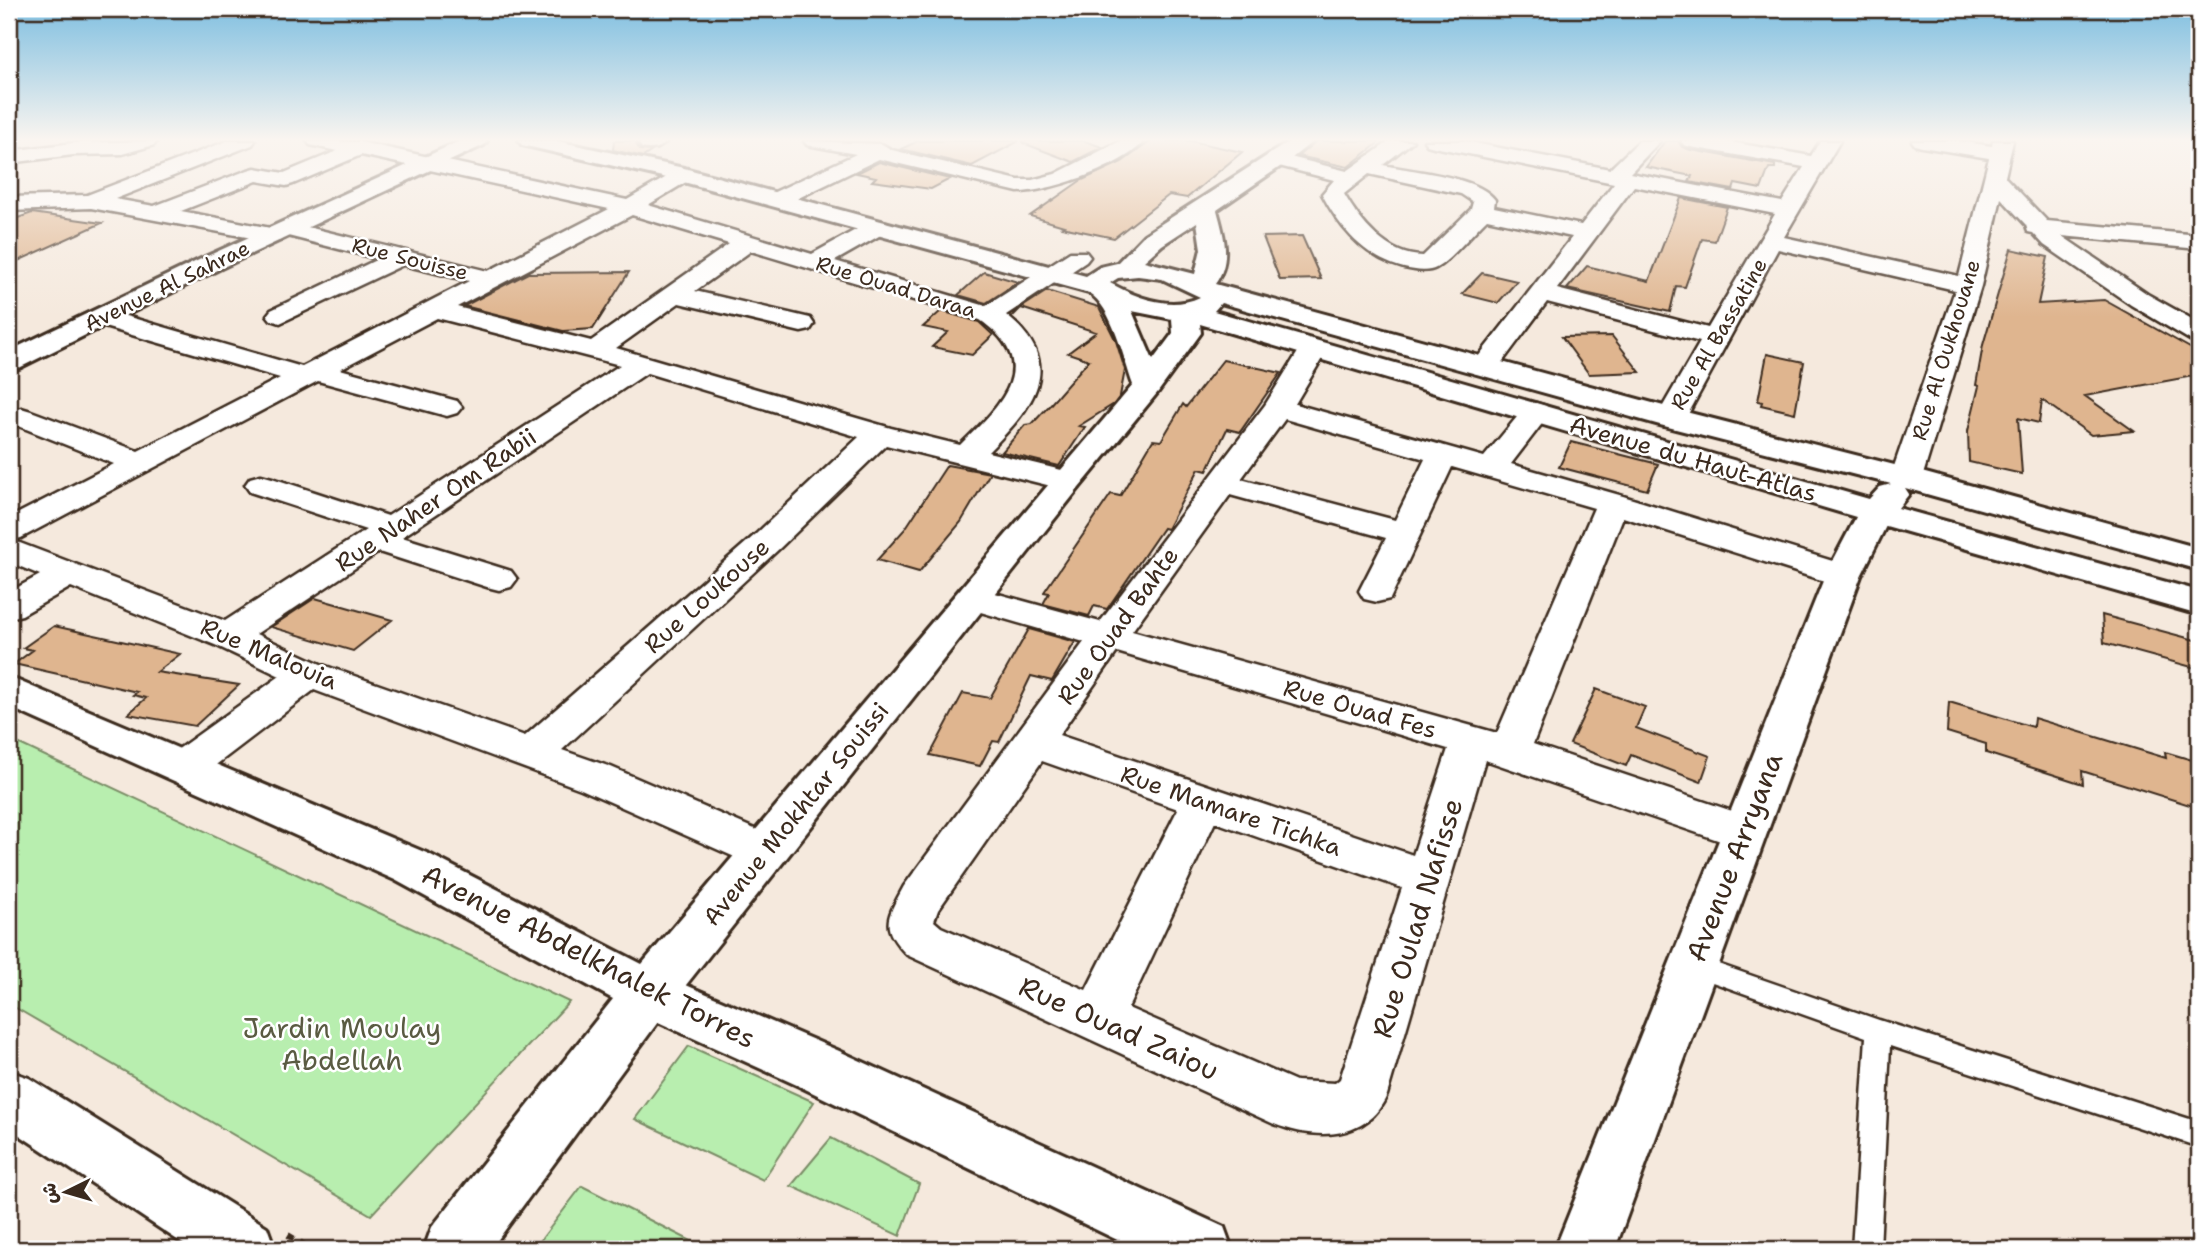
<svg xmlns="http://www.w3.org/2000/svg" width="2208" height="1258" font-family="'Shantell Sans','Playpen Sans Arabic',sans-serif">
<rect width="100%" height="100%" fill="#f5e9dd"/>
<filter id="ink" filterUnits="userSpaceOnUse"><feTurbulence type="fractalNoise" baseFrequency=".0143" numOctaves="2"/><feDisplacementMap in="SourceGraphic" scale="14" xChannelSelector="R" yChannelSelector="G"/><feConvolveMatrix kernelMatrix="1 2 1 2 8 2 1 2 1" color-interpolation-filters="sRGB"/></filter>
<g filter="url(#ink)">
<path fill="#b8eeaf" stroke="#7a8c66" stroke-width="2" d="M9,739L569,1002L371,1215L9,1004Z
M689,1046L814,1102L763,1180L635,1119Z
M831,1138L919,1184L900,1236L791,1186Z
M582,1186L707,1249H534Z"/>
<path fill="#dfb58f" stroke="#3b2a1e" stroke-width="2" d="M614,141H638L636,144L640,150L652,151L643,157L613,150Z
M918,141H1019L972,166L901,149Z
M1023,141H1085L1102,147L1073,162L1023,143Z
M1151,141H1191L1242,152L1187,198L1169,195L1114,238L1062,227L1064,226L1030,216L1080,181L1122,162Z
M1316,141H1381L1348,167L1298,156Z
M1665,141H1678L1682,147L1691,150L1775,165V168H1769L1761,189L1735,184L1733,190L1689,182L1692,176L1646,167Z
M879,162L950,179L931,189L872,181L876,177L857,173Z
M1681,198L1727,207L1715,241L1702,239L1685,287L1676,286L1670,312L1567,289L1587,266L1649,281Z
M32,213L102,223L9,265V221Z
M1302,236L1321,279L1280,280L1263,237Z
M2011,249L2048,257L2038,304L2104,300L2199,353V375L2085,396L2134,431L2091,435L2042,400L2039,423L2018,418L2022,474L1969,462L1968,431L1979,386L1976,385L1983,345Z
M629,272L593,329L563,331L464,306L528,273Z
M984,272L1018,282L986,303L958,295Z
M1482,273L1517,281L1498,303L1462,294Z
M1047,291L1099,307L1116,341L1125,370L1120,396L1114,404L1079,426L1085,427L1059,466L1002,452L1025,425L1032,424L1048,407L1089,360L1068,353L1096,332L1021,308L1012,317L1010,315Z
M941,311L979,322L993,335L972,355L932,347L948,332L923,327Z
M1612,336L1640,372L1589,374L1562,337Z
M1767,354L1804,362L1795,413L1761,405L1762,402L1758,401Z
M1223,360L1281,373L1240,432L1227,429L1207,471L1199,469L1167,529L1163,528L1107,609L1094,606L1089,616L1043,604L1049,593L1044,592L1111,494L1120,496L1153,440L1161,441L1183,404L1186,407Z
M1571,442L1658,464L1647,490L1559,467Z
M947,465L990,473L961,522L919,572L877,560L905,529Z
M315,598L392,620L353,651L271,627Z
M2102,615L2199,641V669L2104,643Z
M54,626L180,654L157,672L239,685L195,726L128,714L146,698L133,695L137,692L14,664L33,650L23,648Z
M1029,629L1075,642L1052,681L1031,676L999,742L993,741L980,766L930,755L963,693L990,698Z
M1596,689L1645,707L1636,728L1710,756L1701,782L1631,755L1626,766L1570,744Z
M1949,702L2033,727L2034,718L2166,758L2165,752L2199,762V808L2082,771L2083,784L1986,753V744L1947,732Z"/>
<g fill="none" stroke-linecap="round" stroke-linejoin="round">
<defs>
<path id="lane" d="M1695,956L1879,1020L2199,1122V1147L1890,1046L1880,1249H1852L1866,1037L1687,973L1683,966L1687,959Z"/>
<path id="street" d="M157,141L154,145L122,154L73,155L9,163V151L73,143Z
M227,141H255L252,145L115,199L154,206L248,170L255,168L284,173L337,151L310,145L307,141L360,142L627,200L677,171H691L694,175L691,179L648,205L812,254L870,222H886L889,227L886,232L835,261L986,306L1070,252H1086L1090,257L1086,262L1006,315C1069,365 1032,408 988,452L1078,474L1083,481L1078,488L1067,490L886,445L780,548L562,750L611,767L780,840L786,852L780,864L764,870L581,789L314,690L200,777L185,781L170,777L164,766L170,755L280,676L215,645L71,587L22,615L9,618V592L40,575L9,562V518L114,464L11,423L9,413L21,408L31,411L138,451L280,378L94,324L90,318L94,312L103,310L112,312L302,367L469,281L403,265L280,323L271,320L267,315L271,310L378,259L284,235L281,240L273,242L91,208L9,211V197L87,195ZM361,155L609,209L488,271L287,222L279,224L276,229L181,211L257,181L286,186L293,184ZM632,215L729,244L591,341L457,307ZM751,251L980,320C1045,365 1000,406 960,445L891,428L616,348L679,303L801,332L810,330L814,324L810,318L695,291ZM437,318L620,365L388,516L272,478L261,475L250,478L245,485L250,492L366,530L225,621L12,540L21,538L318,381L447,416L457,413L462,407L457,401L340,369ZM647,373L859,437L756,534L525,736L323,665L256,634L379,552L487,587L499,590L511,587L517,579L511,571L402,537Z
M641,141H667C661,149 651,150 642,148L639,144Z
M804,141L882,144L892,150L1018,180H1032L1055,174L1120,141H1144C1125,166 1049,192 1018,192L879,159L784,205H768L765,200L768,195L856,154L807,145Z
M1390,141H1413L1383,165C1411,171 1478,176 1495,200L1494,207L1581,225L1614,183L1434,147L1427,145L1424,141H1464L1610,169L1639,141H1660L1630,173L1782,202L1804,167L1691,147L1684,145L1681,141H1725L1811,156L1820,141H1840L1784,237L1959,276L1989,158L1922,147L1915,145L1912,141H1958L1992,146L1993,141H2013L2005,177L2047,221L2199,235V249L2062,236L2149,295L2199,323V342L2190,340L2131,305L2044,245L2033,233L2028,232L2026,225L2001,198L1981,286L1922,478L1917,485L1906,487L1895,485L1890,478L1955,290L1778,249L1686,418L1681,424L1671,427L1661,424L1656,418L1700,342L1547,302L1494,373L1484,375L1474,373L1470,367L1572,237L1487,219C1475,230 1449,262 1436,268C1427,273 1414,270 1404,268C1365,258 1340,229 1322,194L1334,180L1271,164L1268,160L1271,156L1278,154L1347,171ZM1369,174L1461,194L1473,202L1471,209L1423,256C1387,256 1360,222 1344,194ZM1634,186L1775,214L1708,328L1557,289Z
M1313,342L1323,344L1327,350L1295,404L1484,457L1526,406L1536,403L1546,406L1551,412L1511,464L1623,496L1855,568L1860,576L1855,584L1843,587L1623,517L1533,744L1759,820L1766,832L1759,844L1744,849L1485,760L1387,1095C1367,1141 1315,1140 1274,1124L907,955C879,927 887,918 904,886L1084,642L960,606L955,598L960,590L973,587L1100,622L1265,405L1303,344ZM1285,419L1425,459L1395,520L1241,479ZM1452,467L1594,508L1497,733L1132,631L1230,495L1386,538L1359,591L1364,599L1377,602L1390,599ZM1117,652L1448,749L1413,855L1059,735ZM1042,761L1178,809L1086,990L941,927L934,921L938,910ZM1215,822L1402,888L1340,1079L1335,1083L1296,1081L1128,1008Z"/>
<path id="secondary" d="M460,141H487L484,145L221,268L19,368L9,371V351L203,258Z
M519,141H557L684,168L1086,276L1100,267L1117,263L1144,235L1290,141H1313L1287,162L1217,210C1224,236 1232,261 1215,284L1682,411L1918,471L2199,548V570L1905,488L1909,494L1898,508L2199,591V615L1886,526L1861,576L1615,1249H1555L1825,576L1856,517L1200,324L1201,333L1158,392L1079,488L686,985L837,1050L1224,1227L1232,1249H1136L799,1086L658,1022L491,1249H424L432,1227L613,999L395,880L9,707V677L429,854L642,964L1133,385C1124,360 1112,306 1089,293L680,181L522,145ZM1197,222L1201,249L1195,274L1144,261L1162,245ZM1138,276L1162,279L1200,297C1171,311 1137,298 1110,283L1118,278ZM1221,303L1660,425L1891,484L1880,487L1869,499L1214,311ZM1132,311L1172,319L1173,333L1153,360Z
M9,1071L29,1078L267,1227L275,1249H191L9,1128Z"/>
</defs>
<use href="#lane" stroke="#3b2a1e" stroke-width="5"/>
<use href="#street" stroke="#3b2a1e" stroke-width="5"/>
<use href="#secondary" stroke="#3b2a1e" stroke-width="6"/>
<path stroke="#3b2a1e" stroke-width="6" stroke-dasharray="7 7" stroke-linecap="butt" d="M288,1235L311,1249"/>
<use href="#lane" fill="#fff" fill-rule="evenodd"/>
<use href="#street" fill="#fff" fill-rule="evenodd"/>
<use href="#secondary" fill="#fff" fill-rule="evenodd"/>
</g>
</g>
<linearGradient id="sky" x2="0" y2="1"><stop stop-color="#7dbee0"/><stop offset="0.44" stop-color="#faf5f0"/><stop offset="1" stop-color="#faf5f0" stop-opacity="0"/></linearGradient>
<rect width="2208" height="317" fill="url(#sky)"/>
<g text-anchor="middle" stroke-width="5" stroke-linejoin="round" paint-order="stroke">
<g font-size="21" fill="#3b2a1e" stroke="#fff">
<text transform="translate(410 259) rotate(14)" y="7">Rue Souisse</text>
<text transform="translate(167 286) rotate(-26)" y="7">Avenue Al Sahrae</text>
<text transform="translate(896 287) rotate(17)" y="7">Rue Ouad Daraa</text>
<text transform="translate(1719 334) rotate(-60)" y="7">Rue Al Bassatine</text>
<text transform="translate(1946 350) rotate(-73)" y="7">Rue Al Oukhouane</text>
</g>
<g font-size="24" fill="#3b2a1e" stroke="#fff">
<text transform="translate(1693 459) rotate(16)" y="8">Avenue du Haut-Atlas</text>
<text transform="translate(436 500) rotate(-34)" y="8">Rue Naher Om Rabii</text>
<text transform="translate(707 596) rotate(-42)" y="8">Rue Loukouse</text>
<text transform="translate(1118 626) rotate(-54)" y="8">Rue Ouad Bahte</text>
<text transform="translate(269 654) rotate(23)" y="8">Rue Malouia</text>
<text transform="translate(1360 709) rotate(16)" y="8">Rue Ouad Fes</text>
<text transform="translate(1231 811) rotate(19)" y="8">Rue Mamare Tichka</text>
<text transform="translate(796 814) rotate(-51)" y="8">Avenue Mokhtar Souissi</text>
</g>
<g font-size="28" fill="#3b2a1e" stroke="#fff">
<text transform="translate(1734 857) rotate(-69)" y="10">Avenue Arryana</text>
<text transform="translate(1417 918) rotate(-73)" y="10">Rue Oulad Nafisse</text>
<text transform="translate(589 956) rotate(27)" y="10">Avenue Abdelkhalek Torres</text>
<text transform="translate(1119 1028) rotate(24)" y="10">Rue Ouad Zaiou</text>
</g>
<g font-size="28" fill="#5a5b42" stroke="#fff">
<text x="342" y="1038">Jardin Moulay<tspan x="342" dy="32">Abdellah</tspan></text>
</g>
</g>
<rect width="2208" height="1258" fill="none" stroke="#fff" stroke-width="35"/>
<rect x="18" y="18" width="2173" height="1223" fill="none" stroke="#3b2a1e" stroke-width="2.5" filter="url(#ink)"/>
<g transform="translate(66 1192) rotate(265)" stroke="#ffffff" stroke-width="5" paint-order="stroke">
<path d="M0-5L12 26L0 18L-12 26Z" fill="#3b2a1e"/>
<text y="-10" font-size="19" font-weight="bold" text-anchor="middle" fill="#3b2a1e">ش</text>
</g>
</svg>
